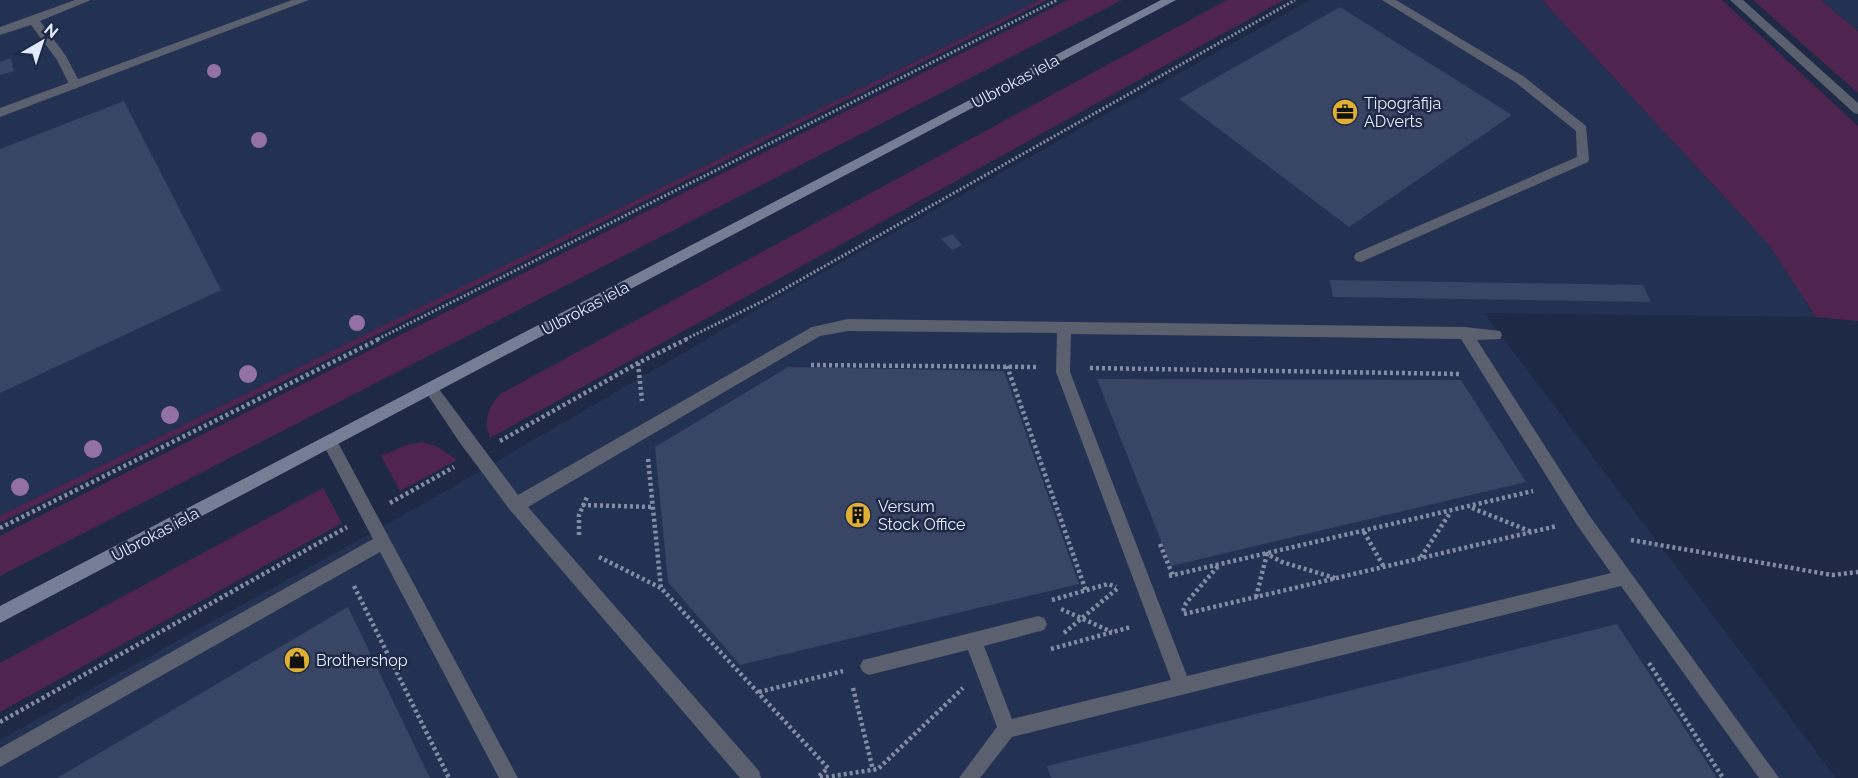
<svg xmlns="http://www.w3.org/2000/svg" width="1858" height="778" font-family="Raleway,sans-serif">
<rect width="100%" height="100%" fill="#1e2945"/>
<path fill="#233153" d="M0,0H1039L0,516Z
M1310,0H1542L1769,245L1816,317L1484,313L1836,778H0V740L446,491L772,301Z
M1821,0H1858V31Z"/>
<path fill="#4f2550" d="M1039,0H1047L0,523V516Z
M1068,0H1122L0,576V536Z
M1227,0H1284L490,438C483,419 488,409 500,394Z
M1542,0H1722L1858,126V321L1816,317L1769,245Z
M1753,0H1821L1858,31V93Z
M422,442L438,447L457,460L400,491L381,456L406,445Z
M323,488L342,523L0,712V663Z"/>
<path fill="#394564" d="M1340,7L1512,115L1349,227L1179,99Z
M11,58L14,71L0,75V62Z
M124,101L221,290L0,393V149Z
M952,234L962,245L952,250L941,239Z
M1330,280L1643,285L1651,302L1333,297Z
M788,367L1004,371L1079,584L740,665L668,582L655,447Z
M1097,379L1461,380L1526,482L1171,566Z
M348,607L430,778H57Z
M1617,624L1717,778H1051L1047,766Z"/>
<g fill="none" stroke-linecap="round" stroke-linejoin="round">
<path stroke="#838ca3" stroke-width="3" stroke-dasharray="2 2" stroke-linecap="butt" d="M378,339L1057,0
M686,339L763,301L1295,0"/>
<path stroke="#838ca3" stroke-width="4.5" stroke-dasharray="3 3" stroke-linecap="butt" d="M638,363L642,401
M811,365L1037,367
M1007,366L1086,591
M1090,368L1460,374
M500,441L638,363L689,338
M648,459L661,588L828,768L817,778
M390,503L454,467
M582,505L653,507
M1472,508L1532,532
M0,528L381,338
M1364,532L1384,567
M579,535V515L587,497
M1631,540L1832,575L1858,572
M1160,544L1173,576
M599,557L661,588
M1421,557L1450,513
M1169,576L1533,491
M354,586L449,778
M1256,597L1267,554L1282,562L1335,578
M1052,600L1108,584L1116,587
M1061,609L1112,632
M1183,611L1186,603L1219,565
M1184,614L1557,526
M1064,633L1118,588
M1051,649L1131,627
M1649,663L1723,778
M853,688L873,770
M759,692L843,671
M0,722L347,527
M820,778L878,769L963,688"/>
<path fill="#5a606e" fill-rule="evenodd" d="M75,0H91L40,21L66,56L81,85L75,89L71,88L57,60L31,25L0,35V27Z
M1382,0H1396L1523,76L1586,126L1589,159L1588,162L1361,262L1356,261L1354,257L1356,253L1577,157L1576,131L1515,82Z
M848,319L1465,327L1500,331L1502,335L1500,339L1477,340L1589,515L1779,778H1759L1621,586L1012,737L980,778H959L997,727L968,650L869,675L863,672L860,666L863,660L1038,616L1044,618L1047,624L1044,630L984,646L1012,719L1171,680L1056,372L1057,333L848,331L820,336L528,507L759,771L761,778H740L510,510L460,443L424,389L426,385H436L518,495L812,327ZM1071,334L1461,339L1577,525L1611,573L1187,676L1070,372Z
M330,435L335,437L518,778H499L380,552L0,767V748L373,539L322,442L325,437Z"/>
<path fill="#5a606e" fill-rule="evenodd" d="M292,0H309L0,117V108Z
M1730,0H1743L1858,103V114L1854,113Z"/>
<path fill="#747e95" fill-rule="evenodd" d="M1161,0H1176L0,623V606Z"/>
</g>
<g fill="#9471a5">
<circle cx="214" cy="71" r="7"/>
<circle cx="259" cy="140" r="8"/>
<circle cx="357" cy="323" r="8"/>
<circle cx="248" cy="374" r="9"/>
<circle cx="170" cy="415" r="9"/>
<circle cx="93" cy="449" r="9"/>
<circle cx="20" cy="487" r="9"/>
</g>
<defs>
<symbol id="office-disc" viewBox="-11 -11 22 22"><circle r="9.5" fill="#e0b034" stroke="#1e2945"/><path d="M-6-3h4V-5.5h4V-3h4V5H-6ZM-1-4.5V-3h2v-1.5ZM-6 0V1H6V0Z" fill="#111"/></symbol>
<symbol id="building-disc" viewBox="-11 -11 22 22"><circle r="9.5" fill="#e0b034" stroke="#1e2945"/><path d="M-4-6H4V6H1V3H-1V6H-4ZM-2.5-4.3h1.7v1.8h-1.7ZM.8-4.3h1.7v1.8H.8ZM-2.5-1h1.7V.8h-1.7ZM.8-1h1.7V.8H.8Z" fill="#111"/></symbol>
<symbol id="shop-disc" viewBox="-11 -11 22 22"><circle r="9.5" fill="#e0b034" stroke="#1e2945"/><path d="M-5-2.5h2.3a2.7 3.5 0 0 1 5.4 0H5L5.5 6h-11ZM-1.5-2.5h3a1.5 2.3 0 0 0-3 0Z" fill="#111"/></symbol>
</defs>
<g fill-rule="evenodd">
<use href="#office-disc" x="1330" y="97" width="30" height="30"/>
<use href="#building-disc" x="843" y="500" width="30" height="30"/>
<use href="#shop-disc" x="282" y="645" width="30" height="30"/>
</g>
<g text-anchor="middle" stroke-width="5" stroke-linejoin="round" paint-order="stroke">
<g font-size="16" fill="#e2eafd" stroke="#1e2945">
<text transform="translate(1015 81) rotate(-28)" y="6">Ulbrokas iela</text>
<text transform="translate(585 308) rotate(-28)" y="6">Ulbrokas iela</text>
<text transform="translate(155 534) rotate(-28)" y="6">Ulbrokas iela</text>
</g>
<g font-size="16" fill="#e2eafd" stroke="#1e2945" text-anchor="start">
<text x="1364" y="109">Tipogrāfija<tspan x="1364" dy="18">ADverts</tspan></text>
<text x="878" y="512">Versum<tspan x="878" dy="18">Stock Office</tspan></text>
<text x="316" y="666">Brothershop</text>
</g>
</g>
<g transform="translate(42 42) rotate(39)" stroke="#1e2945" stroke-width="4.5" paint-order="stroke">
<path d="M0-4.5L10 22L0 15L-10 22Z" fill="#e2eafd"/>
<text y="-9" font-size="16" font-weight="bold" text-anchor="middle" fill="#e2eafd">N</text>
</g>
</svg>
